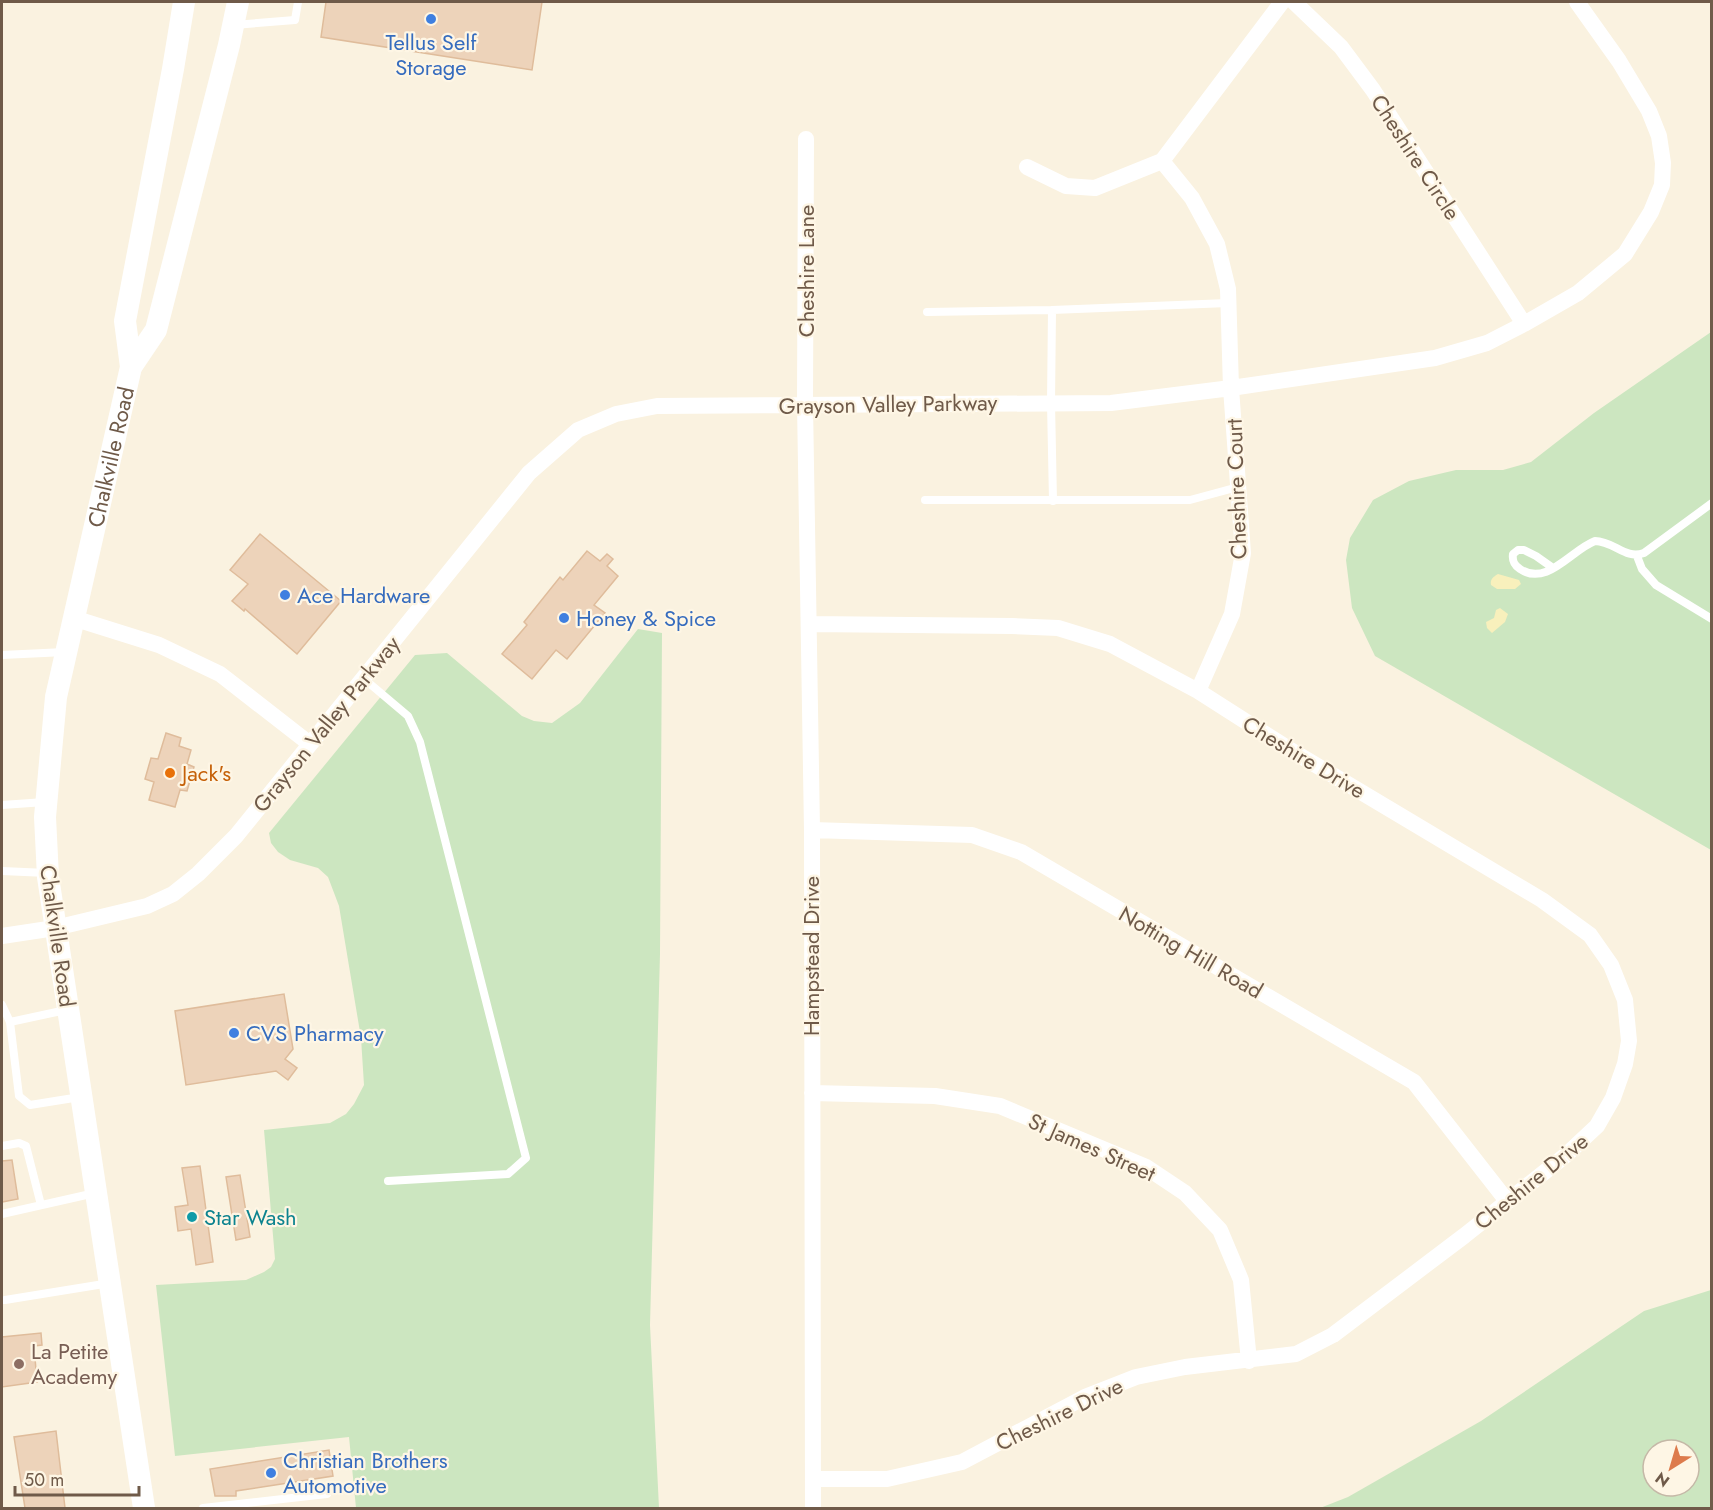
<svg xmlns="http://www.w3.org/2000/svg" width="1713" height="1510" font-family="Jost,sans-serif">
<rect width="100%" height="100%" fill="#faf2e0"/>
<path fill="#cce6c0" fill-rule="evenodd" d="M1711,332V850L1375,656L1352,608L1346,560L1350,538L1373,500L1409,481L1456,470H1503L1531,462L1594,413Z
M638,629L662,633L660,954L650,1325L659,1508H356L349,1437L175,1456L156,1285L246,1280L264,1272L271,1267L275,1259L264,1130L330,1123L346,1114L354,1104L364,1085L361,1038L339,906L328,877L318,868L290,860L278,852L271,843L269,833L415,655L447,653L522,716L534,721L552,723L580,703Z
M1711,1290V1508H1320L1348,1497L1481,1421L1644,1311ZM1653,1450H1689V1486H1653Z"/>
<path fill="#f8f0bc" d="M1498,574L1519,580L1521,584L1515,589H1497L1491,585C1490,579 1493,577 1498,574Z
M1500,608L1508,614L1505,622L1492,633L1487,628L1486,622L1494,618L1496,610Z"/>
<path fill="#edd3ba" stroke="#dfbc9b" stroke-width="1.5" d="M326,2H542L532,70L321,37Z
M260,534L341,601L297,654L245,609L244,611L232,601L248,584L230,570Z
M587,551L600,561L607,554L613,559L607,566L618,576L594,605L605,613L567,659L556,650L532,679L502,654L527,625L524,622L560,577L563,580Z
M166,733L181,738L179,746L191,750L187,764L194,767L187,791L180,790L175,807L149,800L154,782L145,779L151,758L158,759Z
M284,994L293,1049L285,1059L297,1068L288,1080L276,1071L186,1085L175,1011Z
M12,1160L18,1199L2,1202V1161Z
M200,1166L213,1262L196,1265L191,1229L178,1231L175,1207L188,1205L182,1168Z
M240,1175L250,1237L236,1240L226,1177Z
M41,1333L42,1345L34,1346L37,1382L2,1387V1337Z
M56,1431L65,1508H25L14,1437Z
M329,1450L333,1476L236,1491V1496H215L210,1469Z"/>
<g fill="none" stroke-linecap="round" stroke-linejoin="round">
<path stroke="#fff" stroke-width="8" d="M234,25L295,20L298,2
M927,312L1052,310
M925,500H1190L1238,487
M1053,501L1051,403L1052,310L1228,303
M1637,556L1642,569L1656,585L1712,619
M1553,568L1536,556L1524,550H1518L1513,554C1512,561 1514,565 1520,569C1547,587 1571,550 1595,541C1614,541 1625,560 1644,553L1712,503
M2,655L65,652
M363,678L408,716L420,742L526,1158L508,1174L388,1181
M2,805L45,802
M2,871L47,873
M2,1005L10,1022
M66,1010L10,1022L19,1096L30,1105L80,1097
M2,1146L19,1143L26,1146L41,1205
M2,1214L95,1193
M5,1300L110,1283
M203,1508L327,1494"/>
<path stroke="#fff" stroke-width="16" d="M1294,2L1341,47L1373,90L1524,324
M806,139L805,404L812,830L813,1508
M1162,161L1192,198L1217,244L1228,289L1231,388L1243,553L1232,614L1198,691
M1027,167L1066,186L1095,188L1162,161L1282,2
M73,618L159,645L220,674L310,744
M809,624L1012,626L1058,628L1110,644L1198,691L1289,749L1542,900L1590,935L1611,965L1625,1000L1629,1041L1625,1064L1613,1098L1597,1126L1566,1155L1464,1236L1333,1335L1296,1354L1185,1367L1136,1377L1085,1397L962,1462L887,1479H814
M812,830L972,835L1021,852L1414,1082L1507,1201
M2,936L55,928L147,906L173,894L198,874L236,836L529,473L578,430L616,414L657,406L1111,403L1231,388L1435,358L1487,343L1524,324L1578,293L1625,254L1651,212L1662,185L1663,163L1659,136L1649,111L1619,61L1577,2
M812,1093L935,1096L1000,1106L1146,1167L1185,1193L1220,1230L1241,1280L1249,1361"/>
<g stroke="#fff" stroke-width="22">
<path d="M131,367L156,330L229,45L238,2"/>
<path id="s1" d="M144,1508L48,877L45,817L56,697L131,367L125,321L173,69L184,2"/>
</g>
</g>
<g fill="#3f7fe0" stroke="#fef6e5" stroke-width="2">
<circle cx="431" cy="19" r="6"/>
<circle cx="285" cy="595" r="6"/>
<circle cx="564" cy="618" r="6"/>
<circle cx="234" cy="1033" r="6"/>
<circle cx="271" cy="1473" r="6"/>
</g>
<circle fill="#e8710a" stroke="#fef6e5" stroke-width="2" cx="170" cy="773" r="6"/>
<circle fill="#0f9aa8" stroke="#fef6e5" stroke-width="2" cx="192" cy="1217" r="6"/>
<circle fill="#8d6e63" stroke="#fef6e5" stroke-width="2" cx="19" cy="1364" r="6"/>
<g text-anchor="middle" stroke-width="4.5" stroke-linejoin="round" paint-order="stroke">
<g font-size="22" fill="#366cbe" stroke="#fef6e5" text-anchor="start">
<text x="431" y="50" text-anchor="middle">Tellus Self<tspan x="431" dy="25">Storage</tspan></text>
<text x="297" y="603">Ace Hardware</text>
<text x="576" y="626">Honey &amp; Spice</text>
<text x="246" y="1041">CVS Pharmacy</text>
<text x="283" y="1468">Christian Brothers<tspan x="283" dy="25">Automotive</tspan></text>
</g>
<g font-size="22" fill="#6f5a49" stroke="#fef6e5">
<text transform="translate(1416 157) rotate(57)" y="8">Cheshire Circle</text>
<text transform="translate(806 271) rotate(-90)" y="8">Cheshire Lane</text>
<text transform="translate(888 404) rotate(-1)" y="8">Grayson Valley Parkway</text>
<text dy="8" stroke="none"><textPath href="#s1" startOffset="1065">Chalkville Road</textPath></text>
<text transform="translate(1236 489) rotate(-92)" y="8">Cheshire Court</text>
<text transform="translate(326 724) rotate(-51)" y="8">Grayson Valley Parkway</text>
<text transform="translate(1304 757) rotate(31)" y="8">Cheshire Drive</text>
<text transform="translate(58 936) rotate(82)" y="8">Chalkville Road</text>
<text transform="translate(1191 952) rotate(30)" y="8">Notting Hill Road</text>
<text transform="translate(811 956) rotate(-90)" y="8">Hampstead Drive</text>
<text transform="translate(1092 1147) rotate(24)" y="8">St James Street</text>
<text transform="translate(1531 1181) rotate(-39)" y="8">Cheshire Drive</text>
<text transform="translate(1059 1414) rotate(-26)" y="8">Cheshire Drive</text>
</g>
<g font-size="22" fill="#c56008" stroke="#fef6e5" text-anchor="start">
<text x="182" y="781">Jack's</text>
</g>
<g font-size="22" fill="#0d838f" stroke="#fef6e5" text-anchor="start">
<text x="204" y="1225">Star Wash</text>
</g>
<g font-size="22" fill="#785e54" stroke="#fef6e5" text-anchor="start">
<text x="31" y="1359">La Petite<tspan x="31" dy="25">Academy</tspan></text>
</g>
</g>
<rect width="1713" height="1510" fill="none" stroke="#6f5a49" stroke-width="6"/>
<g transform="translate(1671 1468) rotate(217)"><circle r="28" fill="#fef6e5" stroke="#c5b8a7" stroke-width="1.5"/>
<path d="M0-4.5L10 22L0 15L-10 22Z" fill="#dd7b4c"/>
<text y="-9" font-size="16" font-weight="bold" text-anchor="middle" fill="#6f5a49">N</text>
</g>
<path d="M15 1486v9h124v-9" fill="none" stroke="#6f5a49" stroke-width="3"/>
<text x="24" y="1486" font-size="18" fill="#6f5a49" stroke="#fef6e5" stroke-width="4.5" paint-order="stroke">50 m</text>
</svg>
